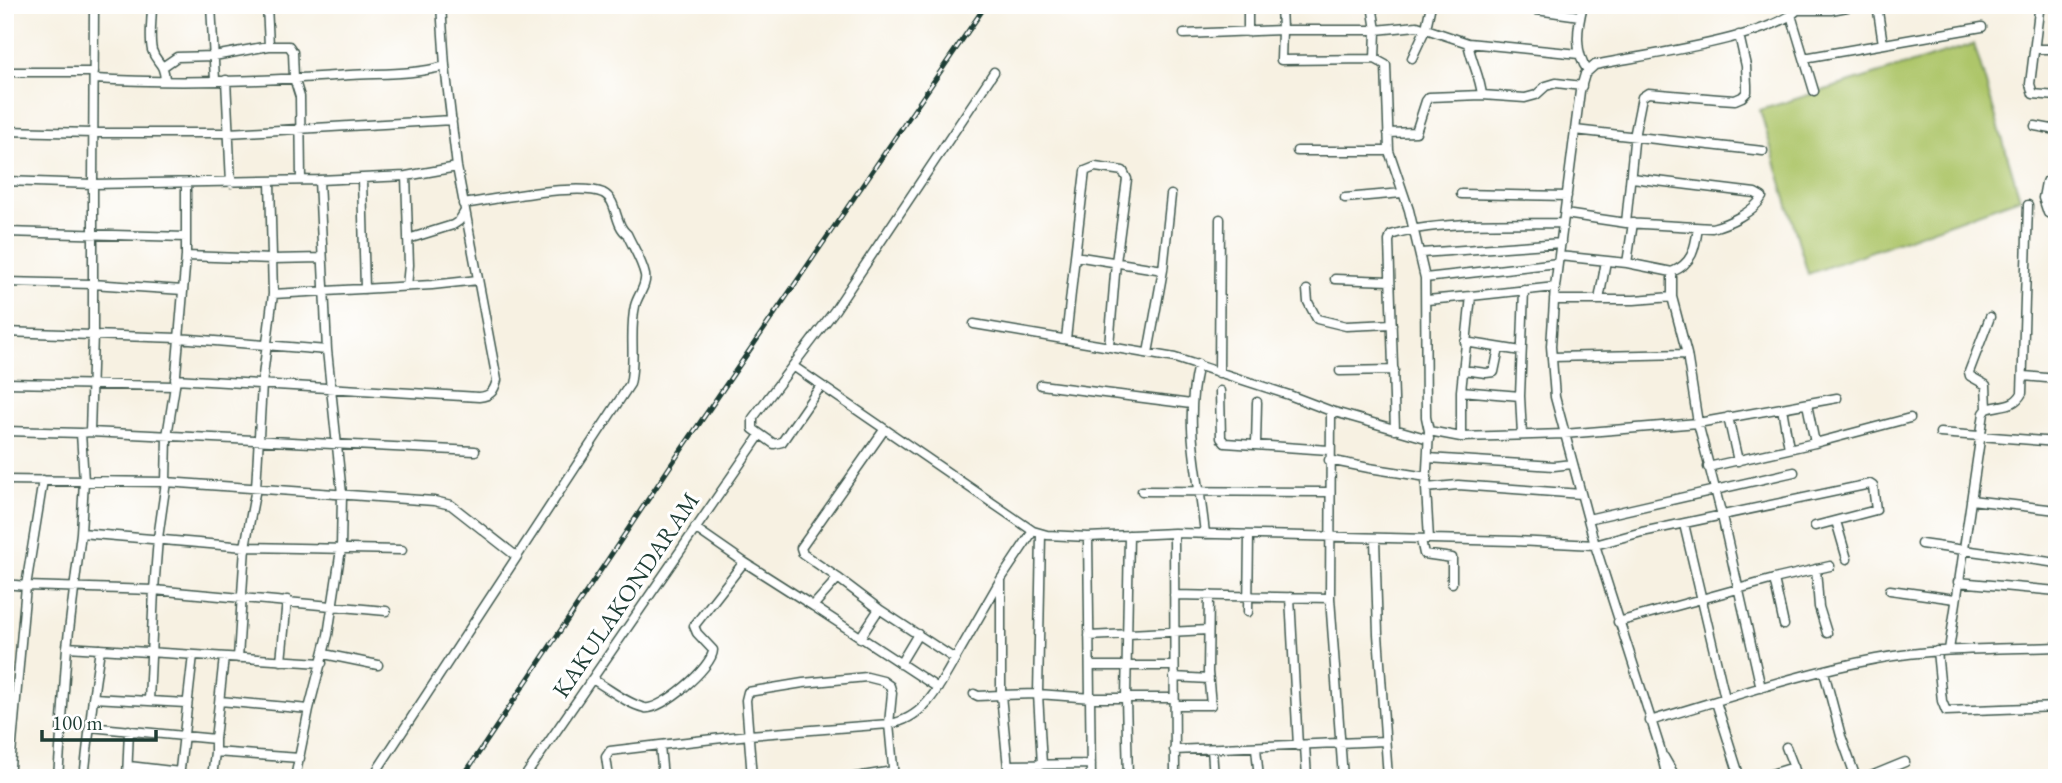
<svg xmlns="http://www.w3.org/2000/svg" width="2062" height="783" font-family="'EB Garamond',serif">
<rect width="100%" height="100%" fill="#fff"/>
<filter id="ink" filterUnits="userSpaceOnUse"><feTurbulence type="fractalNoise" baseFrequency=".0143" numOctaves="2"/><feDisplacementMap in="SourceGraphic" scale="14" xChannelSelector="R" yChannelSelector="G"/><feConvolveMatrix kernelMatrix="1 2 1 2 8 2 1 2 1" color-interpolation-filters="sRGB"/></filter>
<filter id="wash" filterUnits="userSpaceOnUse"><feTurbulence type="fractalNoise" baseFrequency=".00686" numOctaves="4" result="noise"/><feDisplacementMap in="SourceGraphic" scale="28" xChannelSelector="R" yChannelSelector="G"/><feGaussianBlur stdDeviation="1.57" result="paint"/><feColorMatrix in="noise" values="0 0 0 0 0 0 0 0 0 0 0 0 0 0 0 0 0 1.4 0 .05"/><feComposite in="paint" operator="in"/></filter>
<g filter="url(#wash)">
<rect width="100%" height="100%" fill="#f7f1e2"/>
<path fill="#aec66b" stroke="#668250" stroke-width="2" d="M1974,44L2020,198L1808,274L1760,110Z"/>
</g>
<g filter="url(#ink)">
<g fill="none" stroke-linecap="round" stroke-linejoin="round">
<defs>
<path id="minor" d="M152,5C152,19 149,37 152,50C156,64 164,61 165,80
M211,5L215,80
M267,5L269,46
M1248,5V32
M1281,5L1282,30H1376L1372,5
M1500,5L1580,16
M1583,5C1577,28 1574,52 1588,71
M1877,5L1883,44
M2042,5L2039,11L2030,84L2033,94L2057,96
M1799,10H1831L1858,5
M1791,15L1814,91
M1184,34L1282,30L1281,60L1375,59L1386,65L1389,151L1409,210L1425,278L1426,417L1429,431L1426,488L1429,539
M1468,43C1471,61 1480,76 1482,95
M2036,49H2057
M1412,58L1426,28L1431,5
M1804,58L1982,27
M1375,59L1376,30L1417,26L1468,43L1579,54
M164,66L177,57L214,56L269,46H289L293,52L294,78L300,97L301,180
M5,72H94
M94,79C178,84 265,81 350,75C382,73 413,75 445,66
M226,80L231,183
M2035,126L2057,130
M1575,130L1763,151
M5,131L93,133H228L452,120
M1388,133L1416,132L1426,101L1429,97L1482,95L1525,98L1536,95L1546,86L1556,83L1582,86
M1297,151H1389
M406,176L409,265L407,286
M2057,178L2046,182L2043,198L2048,213L2057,217
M362,179L365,289
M319,180L406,176L457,167
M5,181L93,184L94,5
M186,183V256L175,386L167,436L166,482L158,538L154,590L386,611
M1461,194L1567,196
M1345,198L1402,193
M1565,214L1626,223L1635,132L1642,97L1648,93L1719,99L1735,100L1742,97L1747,92V85L1746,66L1739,35
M1626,223L1712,228C1728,224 1754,212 1762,197L1755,193L1632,178
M5,232L186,237
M408,239L453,225L459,221L465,211
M1421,253L1561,243
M186,256L272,259L322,258
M1559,256L1627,263L1633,223
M1627,263L1672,272C1693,263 1695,248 1698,228
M1672,272V297L1687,354
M1425,278L1558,263
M1335,279L1390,281
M5,282L92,284L183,290
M1307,290L1308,302L1317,319L1346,326L1392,324
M273,294L432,285L478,280
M1427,300L1471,296
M1554,300H1634L1672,297
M1599,300L1606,261
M974,324L1175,358L1289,395L1331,411L1429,439
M5,332L178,338L327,350
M1066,339L1075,256
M1465,342L1521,351
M1109,346L1116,262L1127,179L1123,171L1095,167L1085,171L1075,256L1163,270
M1148,353L1163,270L1171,195
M1552,357L1687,354L1698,423L1722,516L1761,688
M1198,364C1183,426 1199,473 1205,534
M793,366L1033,531L1047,535L1088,537L1174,533L1515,541L1595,545L1642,532L1870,484L1873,486L1876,510L1815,526
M1463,370L1486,373L1494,372L1499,348
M1340,371L1394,370
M1219,373L1220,219
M2024,376L2057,379
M175,379L479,397C491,396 494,391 497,380L457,167L445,66L441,5
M5,383L175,386
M1041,385L1191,404
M820,387L782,442L774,444L753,429V418L835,310L994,72
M1220,391L1221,438L1225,443L1329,450
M1461,391L1520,396
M1807,404L1815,443
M1782,408L1789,448
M1987,409L1986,385L1970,376L1969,372L1990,317
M1331,411L1330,598L1343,778
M1728,417L1738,461
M1395,430L1389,241L1391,235C1436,220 1515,224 1563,223
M5,431L81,433
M1429,431L1461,437L1564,434L1698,423L1837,398
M90,432L475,451
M1940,433L2057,442
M1522,435L1520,396L1524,290
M1461,437V391L1471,296L1555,287
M1256,445L1257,402
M1428,458L1554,466L1572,464
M1329,460L1369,468L1427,477
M1708,467L1815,443L1910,418
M5,480L166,482L434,501L451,505L516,556
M43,480L26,586L154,590L149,701
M1426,488L1458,485L1581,494
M1142,491L1329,492
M1971,500L2057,510
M1588,519L1794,472
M1836,521L1847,559
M1684,524L1725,698
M695,528L744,562
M81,533L245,547L402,550
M1174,533L1175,778
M1041,534L1038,694L1092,698H1174
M1088,537L1091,778
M1375,539L1378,634L1388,778
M1421,540L1424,554L1452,558V583
M1921,544L2057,563
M1816,569L1819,607L1827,633
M838,578L803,554L801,548L884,430
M1774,579L1784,625
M1001,581V695L1038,694L1042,765
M1958,582L2057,591
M5,584L26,586L9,778
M1890,590L1955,599
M1174,595L1330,598
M1290,597L1298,746
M813,606L938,688
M1248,612L1249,535
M1618,622L1774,579L1830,566
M1089,636L1208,630
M860,638L879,609
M67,647L322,663
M1949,650L1984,413L1987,409C2000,404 2014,408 2022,393L2028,205
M1937,651L1942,701L1946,711L2057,707
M324,654L378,665
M238,658L245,547L256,488L262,384L273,294L270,182
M281,661L287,600
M900,664L918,634
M1090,666H1174
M1824,672L1841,736L1856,778
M1174,677L1209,679
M592,679C608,688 627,704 645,708C661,711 713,667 713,650L697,633L694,626L744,562L813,606L838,578L879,609L955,659L1001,579L1033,531
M974,694L978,696L1001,695L1009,778
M93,698L100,649
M220,701L309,709
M1716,702L1740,778
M1175,705H1211L1208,672L1209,595
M1650,721C1725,699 1800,673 1876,659C1936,648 1997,649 2057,647
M90,727L215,739V752L300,758
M215,739L224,657
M660,745L749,735L889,724L894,778
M1305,746L1307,778
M1786,747L1798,778
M1256,748L1259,778
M1212,749L1214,778
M1174,750L1385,741
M1664,757L1676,778
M1009,765L1091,764
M129,766L180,772
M58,778L67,647L81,533L84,481L81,433L90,432L93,334V184L319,180L327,350L342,494L341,549L328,635L309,709L295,778
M84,778L93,698L186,703
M127,778L129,730
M179,778L193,655
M212,778L215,752
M372,778L630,384C636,359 629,332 635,306C637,296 647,286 645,275C642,261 633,247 627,234C614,225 618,200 603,193C578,182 492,200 463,204
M524,778L760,435
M609,778L606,757L610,751L660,745L663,778
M752,778L746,700L748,692L803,683L867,677L883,681L890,686L892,693L889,724C924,719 939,687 955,659
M850,778L893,771
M1128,778L1126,698L1129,535
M1667,778L1660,748L1595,545L1555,397L1551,346L1555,287L1580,91L1585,74L1595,65C1637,56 1779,38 1802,5
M1759,778L1794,767
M1866,778L1905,762"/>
</defs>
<use href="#minor" stroke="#3f584e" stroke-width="11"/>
<use href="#minor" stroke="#fff" stroke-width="8"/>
<defs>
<path id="rail" d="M462,778L671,465L986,5"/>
</defs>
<use href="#rail" stroke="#1f3d34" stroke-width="5"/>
<use href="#rail" stroke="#fff" stroke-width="2.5" stroke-dasharray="8" stroke-linecap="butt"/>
</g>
</g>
<g text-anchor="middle" stroke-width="6" stroke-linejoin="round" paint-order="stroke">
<g font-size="24" fill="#1f3d34" stroke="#fff">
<text transform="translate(626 595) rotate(-56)" y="8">KAKULAKONDARAM</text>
</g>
</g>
<rect width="2062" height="783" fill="none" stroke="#fff" stroke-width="28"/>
<path d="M42 730v10h114v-10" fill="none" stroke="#1f3d34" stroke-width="3.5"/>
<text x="52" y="730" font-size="21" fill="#1f3d34" stroke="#ffffff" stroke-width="5" paint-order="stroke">100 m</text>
</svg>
